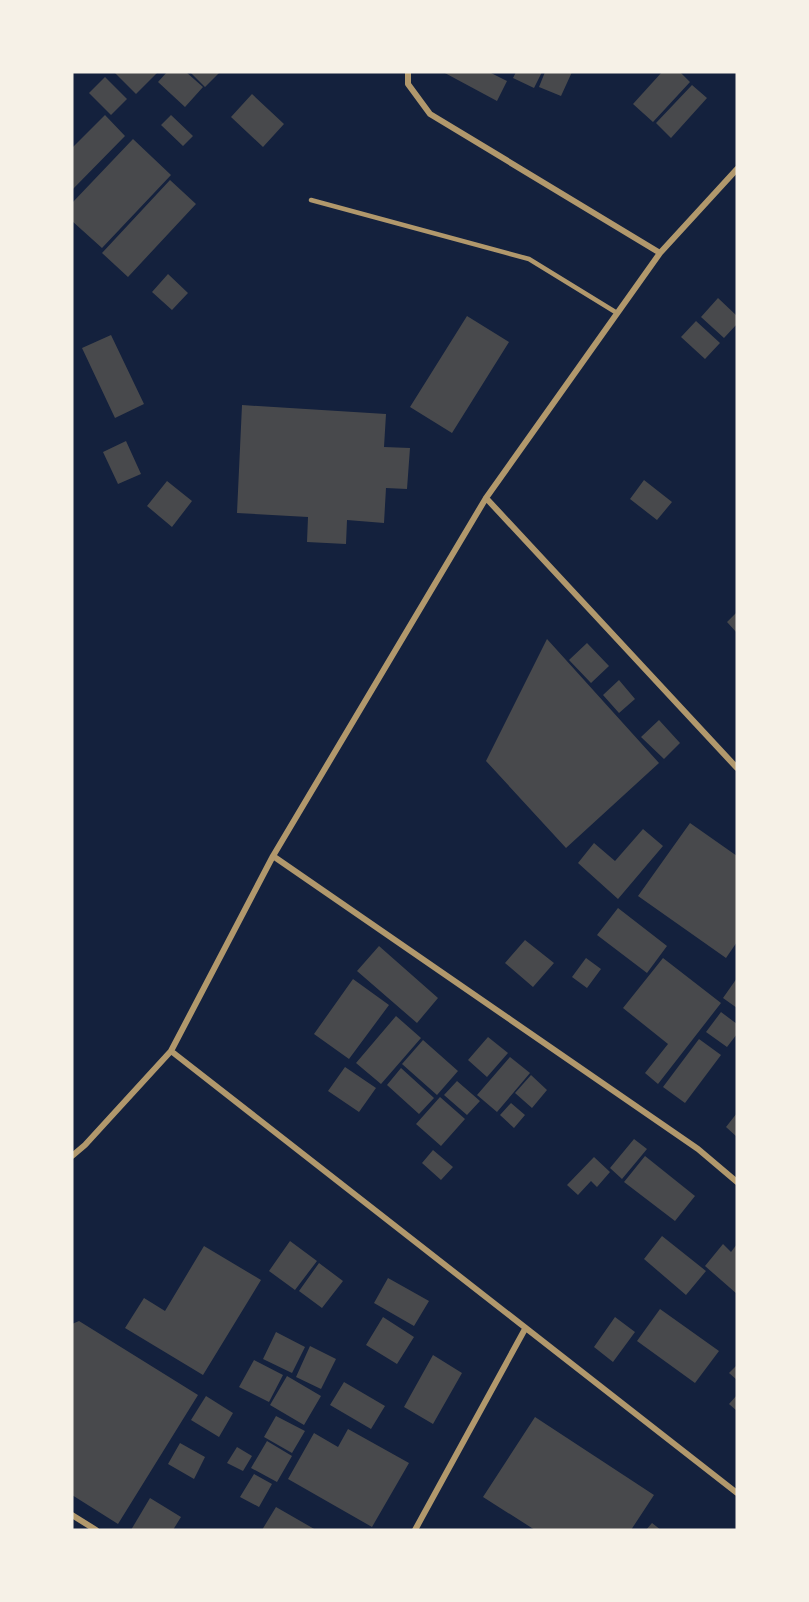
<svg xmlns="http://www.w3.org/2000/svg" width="809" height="1602" font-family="'Titillium Web',sans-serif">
<rect width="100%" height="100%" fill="#14213d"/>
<path fill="#48494c" d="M114,72H158L136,94Z
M167,72H186L203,87L185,107L158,82Z
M190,72H220L205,87Z
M443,72H489L507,81L497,101Z
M516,72H542L534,88L513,78Z
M545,72H572L561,96L539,87Z
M662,72H680L690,82L653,122L633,104Z
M105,77L127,99L111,115L89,93Z
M692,85L707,98L671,138L656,123Z
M252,94L284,124L263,147L231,117Z
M105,115L125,136L72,190V148Z
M171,115L193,136L183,146L161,125Z
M133,139L171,175L102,248L72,221V203Z
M170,180L196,204L128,277L102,253Z
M168,274L188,293L172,310L152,292Z
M718,298L737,316V324L724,338L701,317Z
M467,316L509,342L452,433L410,407Z
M696,321L720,343L705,359L681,337Z
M111,335L144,404L115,418L82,348Z
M242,405L386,414L384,447L410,448L407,489L386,488L384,523L347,520L346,544L307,542L308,517L237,513Z
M126,441L141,474L118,484L103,452Z
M644,480L672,502L657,520L630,499Z
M167,481L192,501L172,527L147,506Z
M737,612V633L727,622Z
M547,639L659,763L566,848L486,761Z
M587,643L609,666L591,683L569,660Z
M619,680L635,699L619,713L603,695Z
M659,720L680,743L664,759L641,737Z
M690,823L737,856V942L726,958L638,896Z
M643,829L663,846L618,899L578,863L594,843L615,861Z
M618,908L667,946L647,973L597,935Z
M525,940L554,963L533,987L505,963Z
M379,946L438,998L417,1023L357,971Z
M586,958L601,969L587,988L572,977Z
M663,958L721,1003L658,1084L645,1073L668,1044L623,1008Z
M737,978V1008L723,998Z
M353,979L389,1005L349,1059L314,1034Z
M721,1012L737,1024V1034L727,1047L706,1032Z
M396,1016L421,1038L381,1084L356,1063Z
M488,1037L508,1053L487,1077L468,1060Z
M699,1039L721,1055L685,1103L663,1087Z
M423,1040L458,1071L437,1095L402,1064Z
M510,1057L530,1073L497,1112L477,1095Z
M345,1067L376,1088L359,1112L328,1091Z
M401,1068L434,1098L419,1114L387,1085Z
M531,1075L547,1090L532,1108L515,1093Z
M457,1081L480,1101L467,1115L444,1095Z
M440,1097L465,1119L441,1146L416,1124Z
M511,1103L525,1115L514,1128L500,1115Z
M737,1113V1137L726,1127Z
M634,1139L647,1149L622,1179L610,1168Z
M433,1150L453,1167L441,1180L422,1163Z
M645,1156L695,1196L675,1221L624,1182Z
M594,1157L610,1172L597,1187L591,1181L578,1195L567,1185Z
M662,1236L706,1271L686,1295L644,1259Z
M290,1241L317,1261L295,1290L269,1271Z
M723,1244L731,1252L737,1244V1294L705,1266Z
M204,1246L261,1280L203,1375L125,1328L144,1298L165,1311Z
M319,1263L343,1281L322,1308L299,1291Z
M388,1278L429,1301L414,1326L374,1303Z
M660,1309L719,1351L695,1383L637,1341Z
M383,1317L414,1337L397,1364L366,1345Z
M615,1317L635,1332L613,1362L594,1347Z
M79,1321L198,1395L118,1524L72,1495V1324Z
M276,1332L305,1347L292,1373L263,1359Z
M310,1346L336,1359L321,1389L296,1377Z
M433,1355L462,1373L433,1424L404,1407Z
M254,1360L283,1375L269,1402L239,1387Z
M737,1365V1380L729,1373Z
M287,1376L321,1396L304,1425L270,1405Z
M344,1382L385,1406L371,1429L330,1405Z
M737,1395V1411L729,1404Z
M206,1396L233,1413L219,1437L191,1420Z
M276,1416L305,1431L292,1453L264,1437Z
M535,1417L654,1495L631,1530H535L483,1497Z
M348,1429L409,1463L372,1527L288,1479L314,1433L338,1447Z
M267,1441L292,1456L277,1482L251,1468Z
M180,1443L205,1457L194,1479L168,1464Z
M237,1447L252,1456L243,1471L227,1463Z
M254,1474L272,1484L259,1507L240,1497Z
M150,1498L181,1517L173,1530H131Z
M276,1507L316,1530H262Z
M652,1523L661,1530H646Z"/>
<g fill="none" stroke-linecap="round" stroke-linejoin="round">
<path stroke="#b1986c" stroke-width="4.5" d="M311,200L529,259L617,313"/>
<path stroke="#b1986c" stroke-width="6" d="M408,72V84L430,114L660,253
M486,498L737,768
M273,856L698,1149L737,1182
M171,1051L737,1493
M72,1156L85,1145L171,1051L273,856L486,498L660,253L737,169
M72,1515L96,1530
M415,1530L525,1329"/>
</g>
<rect width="809" height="1602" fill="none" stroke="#f6f1e7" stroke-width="147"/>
</svg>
